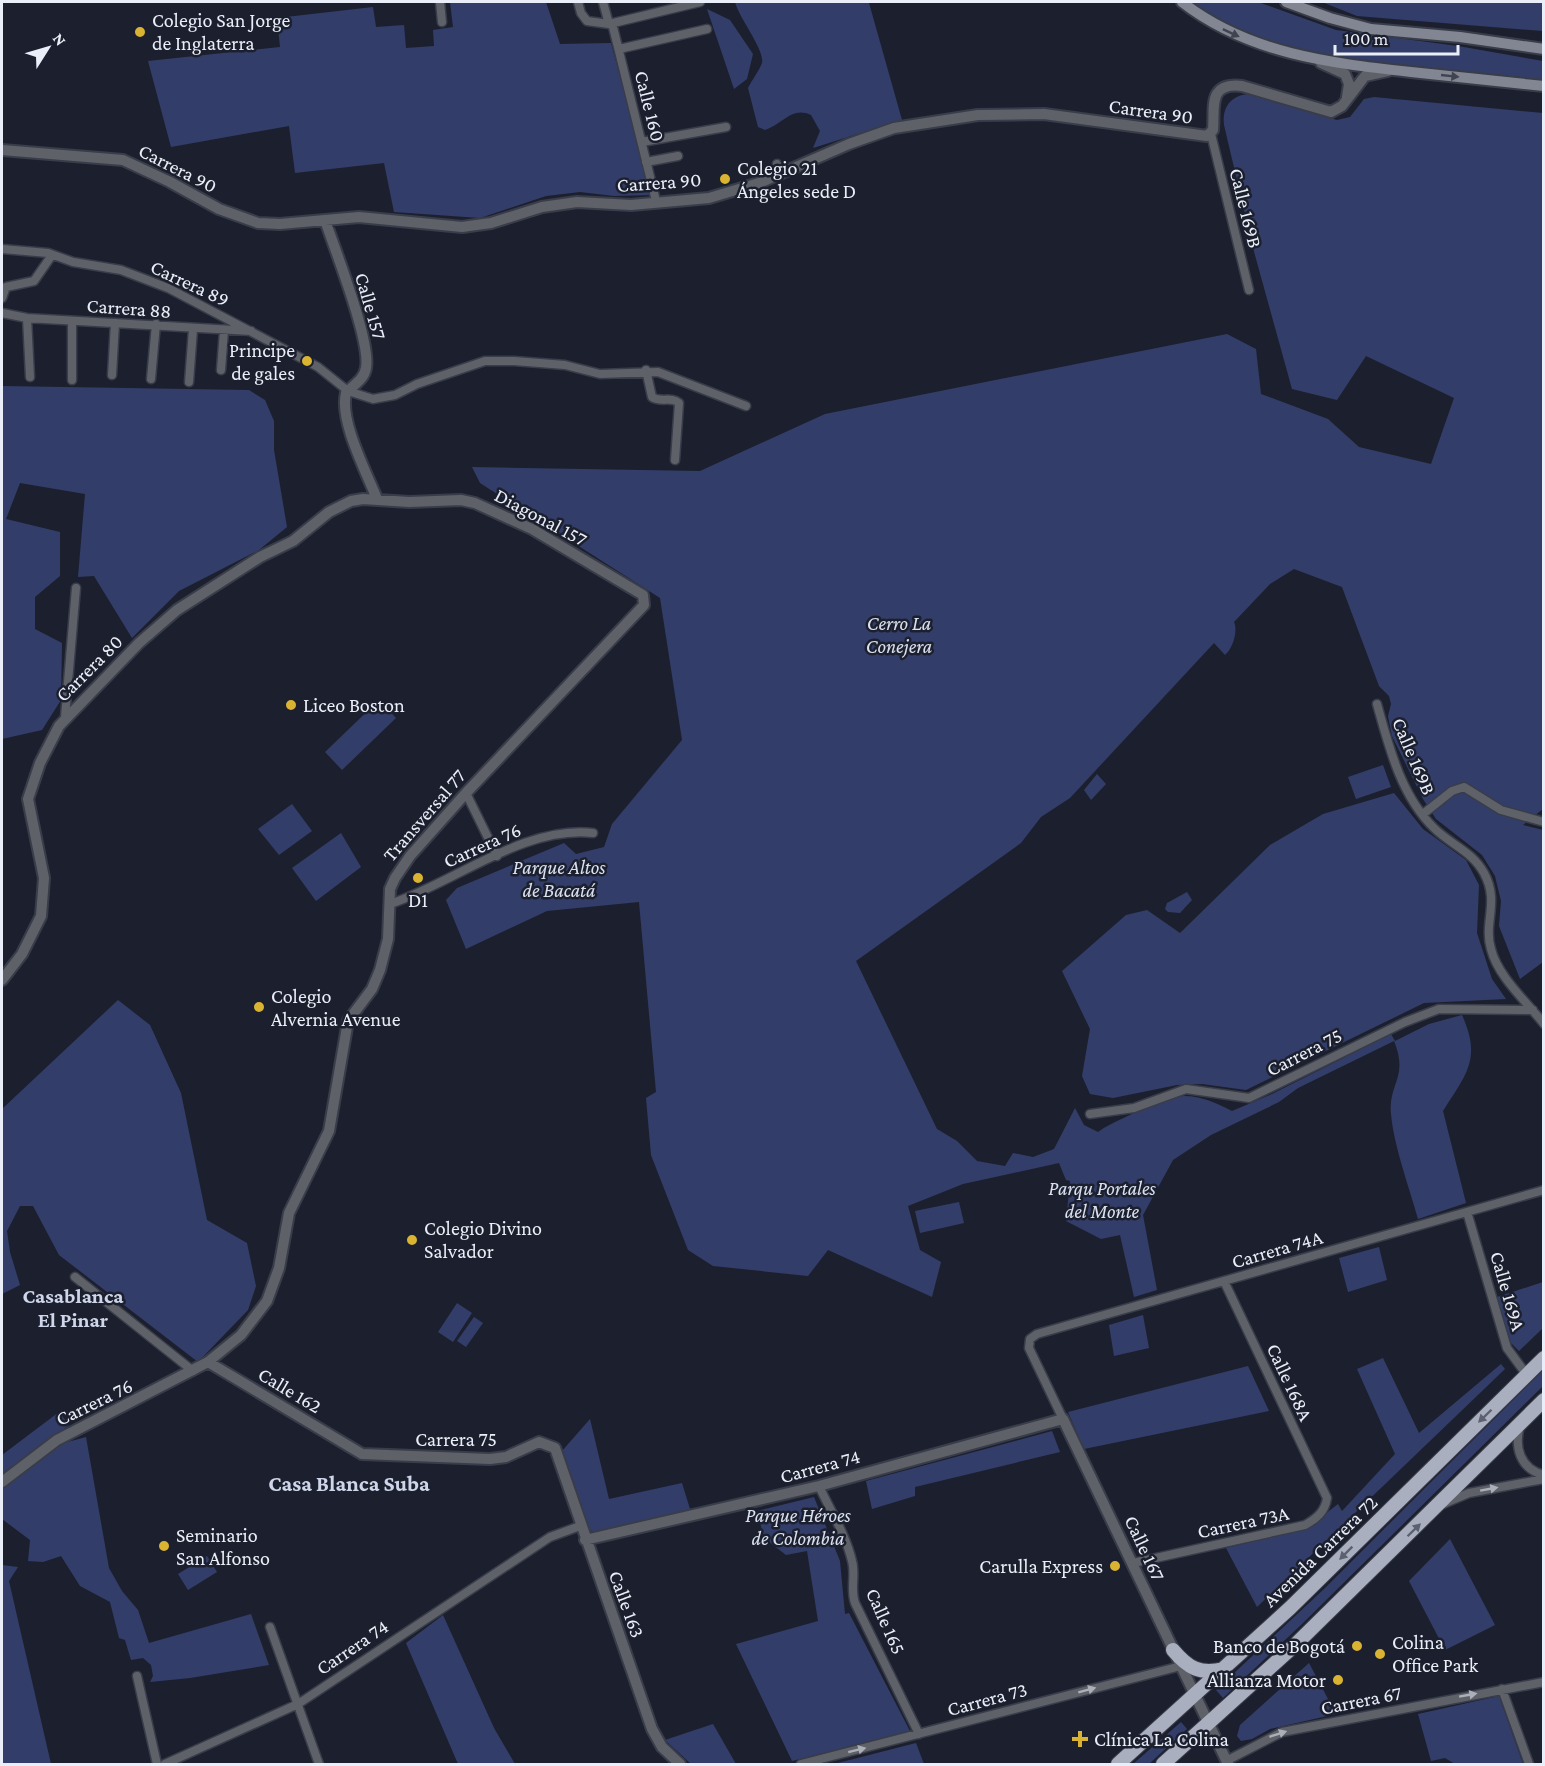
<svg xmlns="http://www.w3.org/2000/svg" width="1545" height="1766" font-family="'Crimson Pro',serif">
<rect width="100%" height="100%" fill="#1c202e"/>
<path fill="#323e69" d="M450,2H546L560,44L611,43L652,195L614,196L580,192L546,196L480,218L394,212L384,163L295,173L289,126L171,147L148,61L280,47L277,18L373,7L376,27L404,25L406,48L434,46L433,30L453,27Z
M735,2L869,3L902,120L813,148L820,131L811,115C792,106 783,124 765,130L758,127L748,88C752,80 759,71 762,63C765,50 739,18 735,2Z
M1185,2H1258L1336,30L1458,46L1543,61V82L1331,60L1230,32Z
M1322,2H1543V31L1357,16Z
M707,9L730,20L753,54L747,79L734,89Z
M1248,94L1337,120L1350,117L1364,99L1374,97L1543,113L1544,808L1523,825L1543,830V962L1520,979L1499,926L1501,901L1495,876L1482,855L1436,819L1423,799L1392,736L1388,716L1391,704L1389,696L1379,686L1342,587L1294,569L1270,584L1234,622C1238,631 1233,648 1225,655L1214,643L1070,798L1041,817L1021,843L856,961L937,1129L957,1141L977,1161L1005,1166L1013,1153L1033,1157L1054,1149L1075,1108L1084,1125L1098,1132C1111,1122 1168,1097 1184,1096C1202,1096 1216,1103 1232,1111L1272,1094L1391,1034L1395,1041L1429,1024L1462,1015C1482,1059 1466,1074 1443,1111L1466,1203L1418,1219C1409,1186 1394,1147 1391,1114C1388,1083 1409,1078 1394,1041L1298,1088L1279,1102L1211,1135L1173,1160L1143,1215L1157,1290L1134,1297L1120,1235L1101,1239L1066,1221L1070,1181L1066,1180L1059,1163L963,1184L908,1206L920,1250L941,1262L932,1297L828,1250L808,1276L713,1266L688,1250L651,1155L646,1098L656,1092L639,902L547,911L466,949L446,900L457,888L564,843L576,854L604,847L612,824L682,740L660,598L480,483L472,467L700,471L825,414L1227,334L1256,349L1261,394L1328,419L1359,447L1431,464L1454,398L1366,356L1337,400L1292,389L1253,248L1224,125C1222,108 1230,96 1248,94Z
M2,386L249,390L265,400L274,421V450L287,527L259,550L179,591L132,638L94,576L78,577L85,494L20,483L6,519L60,532V576L35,597V629L62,643L61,700L42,730L2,739Z
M379,700L396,718L342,770L325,752Z
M1383,765L1391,787L1356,799L1348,777Z
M1097,774L1106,784L1091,800L1084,790Z
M1394,793L1423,829L1466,860L1479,885L1477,933L1492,979L1506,999L1424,1003L1246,1090L1202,1084L1177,1085L1113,1098L1090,1094L1082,1076L1090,1029L1062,971L1126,915L1147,910L1180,933L1270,845L1323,814Z
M292,804L312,831L279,855L258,829Z
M341,833L361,867L316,901L292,868Z
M1187,892L1192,900L1180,913L1168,912L1165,909L1167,903Z
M118,1000L150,1025L181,1093L207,1220L247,1243L256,1286L248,1310L198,1362L59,1255L33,1206H20L7,1231L10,1252L20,1285L2,1294V1109Z
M959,1202L964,1223L920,1233L915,1211Z
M1379,1247L1387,1280L1348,1292L1339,1258Z
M1543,1282V1328L1519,1351L1511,1343L1497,1297Z
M457,1303L472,1313L453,1342L438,1332Z
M1143,1315L1149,1348L1114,1356L1109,1325Z
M474,1317L483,1323L466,1347L457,1341Z
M1383,1358L1419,1433L1501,1364L1505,1369L1257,1607L1226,1548L1306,1529L1338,1504L1342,1511L1395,1454L1357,1369Z
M1248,1366L1269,1411L1084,1449L1068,1412Z
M1543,1370V1386L1301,1625L1223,1698L1216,1690L1325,1588Z
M59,1412L69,1425L2,1474V1455Z
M590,1419L609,1499L682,1483L690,1509L602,1533L597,1534L588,1529L562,1451Z
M1052,1431L1060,1452L915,1487V1496L872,1509L866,1481Z
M86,1437L109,1568L122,1591L138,1610L149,1643L251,1614L269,1665L190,1678L150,1682L153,1676L151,1665L143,1658L131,1660L125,1640L119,1638L110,1602L80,1586L61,1556L43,1562L28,1561L30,1540L2,1519V1489L60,1444Z
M814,1497L840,1561L845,1614L849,1613L910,1731L792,1761L736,1644L818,1621L807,1551L786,1555L764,1538L757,1511Z
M1450,1539L1495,1625L1445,1650L1409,1581Z
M207,1556L217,1572L188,1590L178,1574Z
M2,1565L18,1567L9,1581L51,1764H2Z
M443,1615L494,1728L515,1764H458L406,1643Z
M1309,1663L1336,1714L1270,1729L1252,1739L1241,1741L1237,1736L1240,1725Z
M1499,1696L1523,1764H1455L1445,1758L1431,1761L1418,1714Z
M1181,1722L1187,1729L1149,1764H1133Z
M713,1724L736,1764H691L665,1740Z
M916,1743L924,1764H834Z"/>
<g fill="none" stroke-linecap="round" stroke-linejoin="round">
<defs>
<path id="minor" d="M440,2L442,22
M578,2L581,13L587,21L609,24L700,2
M603,2L609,24
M612,23L655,197
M619,49L707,29
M1211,134L1249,290
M642,142L726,127
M646,162L678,156
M777,164L781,173
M2,249L48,253L73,262L121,270L168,288L318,367L348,391L373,399L395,395L417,384L485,361H514L565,365L600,374L658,372L746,406
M2,298L6,287L34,281L52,255
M2,313L27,318L251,331
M27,318L30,377
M221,370L224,330
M646,370L652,397C660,403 671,396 679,403L675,460
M112,375L115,323
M151,379L156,324
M72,380V321
M189,382L193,329
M1377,704C1389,747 1401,796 1434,828C1451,845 1472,851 1484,873C1500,902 1483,923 1491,949C1498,977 1527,1002 1544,1024
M65,717L76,588
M466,793L497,856
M1423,814L1452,791L1464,787L1501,810L1544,822
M390,904C454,883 524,825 593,833
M1090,1114L1134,1108L1186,1089L1249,1098L1405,1022L1439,1009L1533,1010
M1467,1212L1507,1348L1527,1375
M75,1277L193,1371
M1063,1419L1029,1348L1030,1339L1037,1334L1544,1190
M1520,1426C1514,1447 1520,1469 1544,1475
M819,1486C830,1510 846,1535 852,1561C856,1575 850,1589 855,1603L919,1734
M1443,1504L1469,1493L1544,1479
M1133,1563L1305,1525C1316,1519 1325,1512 1327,1498L1224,1281
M270,1627L319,1764
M137,1676L157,1764
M1502,1689L1529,1764
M1226,1761L1282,1732L1544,1682
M165,1764L298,1704L550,1537L580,1526
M801,1764L1181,1666"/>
<path id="tertiary" d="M1321,63L1345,74L1349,84L1347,97
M2,150L123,160L170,182L219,209L258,223L280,224L359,217L462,227L491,223L542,207L577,202L631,205L709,198L759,183L849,144L894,128L978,115L1044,114L1207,136L1213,130C1215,108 1207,82 1242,86L1331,112L1342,106L1365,76L1388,71
M325,220C335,250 371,341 366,368C364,380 353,385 346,393C339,421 367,473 377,499
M2,980L22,954L41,916L44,878L28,799L40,763L59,726L139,643L177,610L260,557L293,541L329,512L351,501L363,499L409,502L461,500L475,503L532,529L643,595L644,605L466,793L410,856L395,878L390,889L388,939L380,970L372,989L348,1021L329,1131L289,1213L279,1268L267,1301L241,1335L208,1362L57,1440L2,1482
M208,1362L362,1454L490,1459L506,1457L539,1442L555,1448L652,1729L662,1747L680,1764
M585,1540L819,1486L1063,1419L1228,1764"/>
<path id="secondary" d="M1182,2C1249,54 1330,63 1411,72C1455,77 1499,81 1544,86
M1286,2L1330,18L1371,29L1460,37L1544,49"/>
<path id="trunk" d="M1173,1650C1188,1668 1200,1675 1224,1669
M1118,1764L1290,1608L1544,1358
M1163,1764L1296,1644L1544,1400"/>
</defs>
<use href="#minor" stroke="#393d4a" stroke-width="11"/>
<use href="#tertiary" stroke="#393d4a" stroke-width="14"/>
<use href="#secondary" stroke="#393d4a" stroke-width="14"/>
<use href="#trunk" stroke="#393d4a" stroke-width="16"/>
<use href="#minor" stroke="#5f6169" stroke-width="8"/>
<use href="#tertiary" stroke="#5f6169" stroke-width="10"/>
<use href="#secondary" stroke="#828692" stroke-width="10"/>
<use href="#trunk" stroke="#aaafc0" stroke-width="14"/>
</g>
<defs><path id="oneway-solid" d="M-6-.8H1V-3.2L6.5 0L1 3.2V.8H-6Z" transform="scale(1.5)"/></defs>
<g fill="#404451">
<use href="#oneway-solid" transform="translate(1231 33) rotate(25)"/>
<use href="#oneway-solid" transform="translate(1450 76) rotate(6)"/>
</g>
<g fill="#5c6070">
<use href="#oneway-solid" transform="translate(1485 1416) rotate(136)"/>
<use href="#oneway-solid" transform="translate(1414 1530) rotate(-44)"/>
<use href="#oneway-solid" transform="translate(1346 1553) rotate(135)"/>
</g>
<g fill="#abafb8">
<use href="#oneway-solid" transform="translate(1489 1489) rotate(-10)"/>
<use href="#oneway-solid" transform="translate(1087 1690) rotate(-15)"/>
<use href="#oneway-solid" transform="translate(1468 1695) rotate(-10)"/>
<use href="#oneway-solid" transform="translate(1278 1734) rotate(-18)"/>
<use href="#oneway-solid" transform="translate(857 1750) rotate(-14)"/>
</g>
<g fill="#dab333" stroke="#1c202e" stroke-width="2">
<circle cx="140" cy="32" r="6"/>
<circle cx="725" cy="179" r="6"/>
<circle cx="307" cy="361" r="6"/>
<circle cx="291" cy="705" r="6"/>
<circle cx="418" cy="878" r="6"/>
<circle cx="259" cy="1007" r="6"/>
<circle cx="412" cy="1240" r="6"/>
<circle cx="164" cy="1546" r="6"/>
<circle cx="1115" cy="1566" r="6"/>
<circle cx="1357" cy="1646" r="6"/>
<circle cx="1380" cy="1654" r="6"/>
<circle cx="1338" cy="1680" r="6"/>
<path d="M1077 1730h6v6h6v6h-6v6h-6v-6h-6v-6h6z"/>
</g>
<g text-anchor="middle" stroke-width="5" stroke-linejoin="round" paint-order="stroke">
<g font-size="20" fill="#eaeef8" stroke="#1c202e" text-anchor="start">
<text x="152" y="27">Colegio San Jorge<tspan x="152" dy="23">de Inglaterra</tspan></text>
<text x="737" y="175">Colegio 21<tspan x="737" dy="23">Ángeles sede D</tspan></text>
<text x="295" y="357" text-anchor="end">Principe<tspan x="295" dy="23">de gales</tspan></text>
<text x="303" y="712">Liceo Boston</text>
<text x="418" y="907" text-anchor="middle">D1</text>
<text x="271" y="1003">Colegio<tspan x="271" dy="23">Alvernia Avenue</tspan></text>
<text x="424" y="1235">Colegio Divino<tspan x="424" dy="23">Salvador</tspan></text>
<text x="176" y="1542">Seminario<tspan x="176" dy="23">San Alfonso</tspan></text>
<text x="1103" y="1573" text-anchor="end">Carulla Express</text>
<text x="1392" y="1649">Colina<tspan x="1392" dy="23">Office Park</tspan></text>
<text x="1345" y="1653" text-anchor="end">Banco de Bogotá</text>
<text x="1326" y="1687" text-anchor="end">Allianza Motor</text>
<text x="1094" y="1746">Clínica La Colina</text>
</g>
<g font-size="20" fill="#eaeef8" stroke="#1c202e">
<text transform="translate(650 106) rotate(76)" y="7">Calle 160</text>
<text transform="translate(1151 111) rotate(8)" y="7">Carrera 90</text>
<text transform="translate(178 168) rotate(27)" y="7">Carrera 90</text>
<text transform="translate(659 182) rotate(-4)" y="7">Carrera 90</text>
<text transform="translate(1246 208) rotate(76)" y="7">Calle 169B</text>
<text transform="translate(190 283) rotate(25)" y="7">Carrera 89</text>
<text transform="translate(371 306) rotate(74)" y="7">Calle 157</text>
<text transform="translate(129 308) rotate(4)" y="7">Carrera 88</text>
<text transform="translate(541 517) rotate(28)" y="7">Diagonal 157</text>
<text transform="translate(89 668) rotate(-45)" y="7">Carrera 80</text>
<text transform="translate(1414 756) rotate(67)" y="7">Calle 169B</text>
<text transform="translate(424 815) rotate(-49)" y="7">Transversal 77</text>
<text transform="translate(482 845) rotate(-24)" y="7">Carrera 76</text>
<text transform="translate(1304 1052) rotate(-27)" y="7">Carrera 75</text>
<text transform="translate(1277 1249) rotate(-16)" y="7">Carrera 74A</text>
<text transform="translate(1508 1291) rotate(74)" y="7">Calle 169A</text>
<text transform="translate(1290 1382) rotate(65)" y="7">Calle 168A</text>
<text transform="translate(290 1390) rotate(31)" y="7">Calle 162</text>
<text transform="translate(94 1402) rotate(-26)" y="7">Carrera 76</text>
<text x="456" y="1446">Carrera 75</text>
<text transform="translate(820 1466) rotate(-15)" y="7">Carrera 74</text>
<text transform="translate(1243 1522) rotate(-12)" y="7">Carrera 73A</text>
<text transform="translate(1145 1548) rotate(65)" y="7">Calle 167</text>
<text transform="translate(1320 1551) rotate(-44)" y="7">Avenida Carrera 72</text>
<text transform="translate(627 1604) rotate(70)" y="7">Calle 163</text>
<text transform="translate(886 1621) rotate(66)" y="7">Calle 165</text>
<text transform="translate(352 1647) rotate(-34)" y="7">Carrera 74</text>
<text transform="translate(987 1699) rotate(-15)" y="7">Carrera 73</text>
<text transform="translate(1361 1700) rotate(-11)" y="7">Carrera 67</text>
</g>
<g font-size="20" font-style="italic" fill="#dbe1f0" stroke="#1c202e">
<text x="899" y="630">Cerro La<tspan x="899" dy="23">Conejera</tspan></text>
<text x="559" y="874">Parque Altos<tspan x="559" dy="23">de Bacatá</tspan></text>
<text x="1102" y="1195">Parqu Portales<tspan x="1102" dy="23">del Monte</tspan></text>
<text x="798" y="1522">Parque Héroes<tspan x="798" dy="23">de Colombia</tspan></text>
</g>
<g font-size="21" font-weight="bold" fill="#cfd6e9" stroke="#1c202e">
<text x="73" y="1303">Casablanca<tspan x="73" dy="24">El Pinar</tspan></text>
</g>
<g font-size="22" font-weight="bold" fill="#cfd6e9" stroke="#1c202e">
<text x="349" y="1491">Casa Blanca Suba</text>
</g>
</g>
<rect width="1545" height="1766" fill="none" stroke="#eaeef8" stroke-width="6"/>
<g transform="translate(48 48) rotate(53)" stroke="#1c202e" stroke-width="4.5" paint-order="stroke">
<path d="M0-4.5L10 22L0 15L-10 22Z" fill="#eaeef8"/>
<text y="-9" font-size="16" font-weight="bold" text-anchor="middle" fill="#eaeef8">N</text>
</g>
<path d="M1335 45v9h123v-9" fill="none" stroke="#eaeef8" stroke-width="3"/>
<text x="1344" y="45" font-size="18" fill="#eaeef8" stroke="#1c202e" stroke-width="4.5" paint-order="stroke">100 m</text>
</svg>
